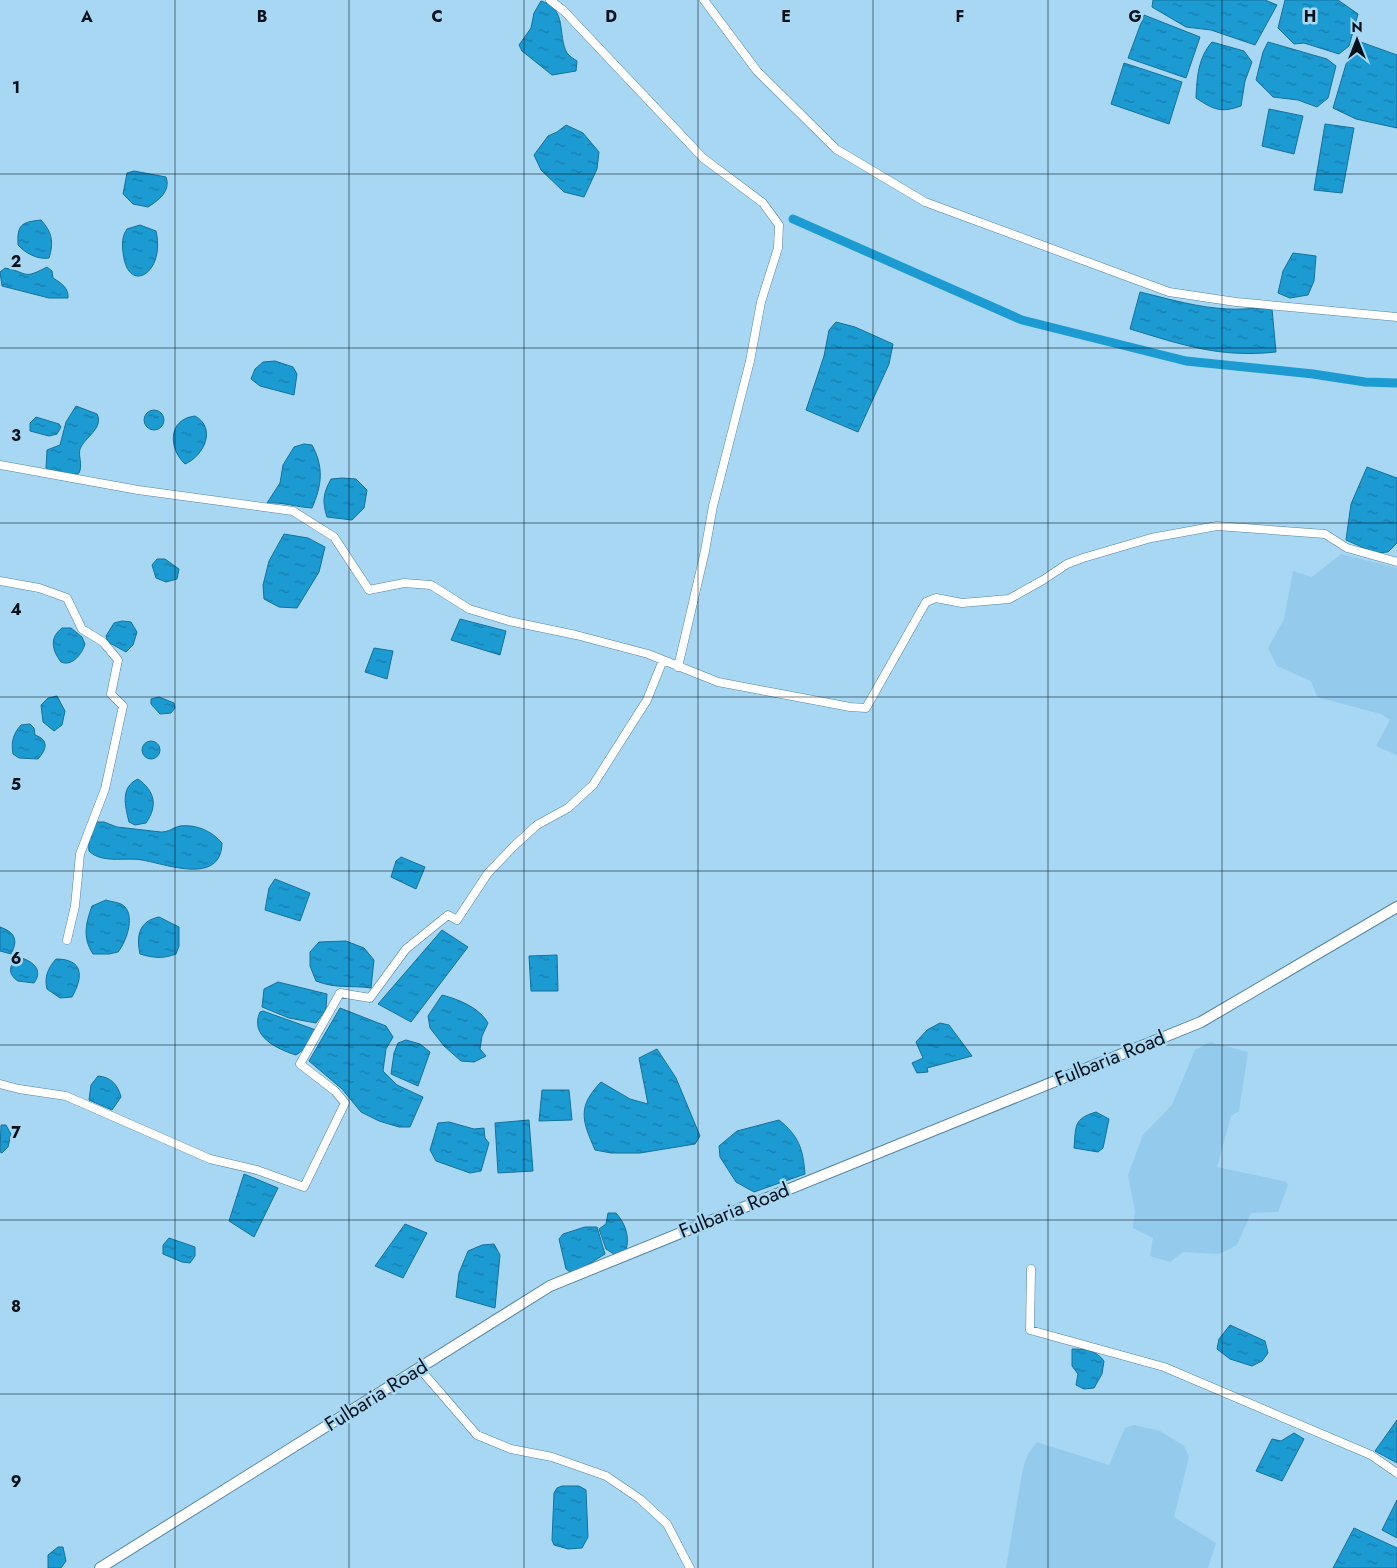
<svg xmlns="http://www.w3.org/2000/svg" width="1397" height="1568" font-family="Jost,sans-serif">
<defs>
<pattern id="water-ripples" width="26" height="14" patternUnits="userSpaceOnUse" patternTransform="scale(1.25)"><rect width="26" height="14" fill="#1c9ad2"/><path d="M2 4q2-2 4 0t4 0M15 11q2-2 4 0t4 0" fill="none" stroke="#167caa"/></pattern>
</defs>
<rect width="100%" height="100%" fill="#a7d7f3"/>
<path fill="#94caeb" d="M1341,554L1397,568V755L1376,746L1390,720L1381,714L1317,697L1311,681L1277,666L1268,648L1284,619L1293,571L1312,577Z
M1210,1042L1248,1052L1239,1111L1231,1116L1217,1167L1269,1178L1286,1182L1288,1185L1278,1212L1251,1213L1237,1245L1219,1254L1183,1252L1170,1262L1150,1256L1153,1238L1133,1228L1135,1211L1128,1175L1143,1135L1172,1105L1195,1050Z
M1134,1425L1160,1431L1184,1446L1189,1457L1174,1517L1216,1543L1208,1568H1006L1023,1468L1028,1454L1037,1442L1109,1465L1125,1428Z"/>
<path fill="url(#water-ripples)" stroke="#14719b" d="M1153,0H1265L1277,5L1255,45L1211,30L1186,27L1152,7Z
M1285,0H1338L1358,14L1349,46L1339,54L1304,43L1294,44L1278,28Z
M541,1C568,9 557,35 567,53C569,56 574,59 577,61L576,71L552,75L522,51L519,45L531,28L534,13Z
M1144,15L1200,37L1186,78L1128,58Z
M1358,41L1397,55V128L1356,119L1333,108L1352,44Z
M1212,42L1244,51L1252,62L1245,81L1241,106C1221,113 1214,110 1196,98C1197,77 1198,58 1212,42Z
M1268,42L1327,59L1336,66L1328,98L1317,107L1298,100L1273,97L1256,80L1263,52Z
M1124,63L1182,82L1169,124L1111,104Z
M1269,109L1303,116L1294,154L1262,146Z
M1325,124L1354,128L1342,193L1314,190Z
M566,125L583,133L599,152L597,169L584,197L564,192L541,170L534,155L548,136L557,132Z
M134,171L166,177C171,191 159,200 148,207L133,204L123,194L127,173Z
M41,220C52,232 54,242 49,258C38,260 25,253 18,245C17,225 21,222 41,220Z
M140,225L156,231C166,274 127,296 123,252C122,244 122,236 127,229Z
M1293,253L1316,256L1314,281L1308,295L1290,298L1278,293L1283,271Z
M47,267L52,271L53,278C61,283 69,288 68,298H49L2,286L0,272L5,268C30,273 22,280 47,267Z
M1140,292C1169,299 1199,308 1229,309C1243,310 1257,307 1272,309L1276,352C1219,358 1183,345 1130,329Z
M836,322L855,327L893,344L889,364L858,432L806,410L824,356L829,330Z
M275,361L293,367L297,374L294,395L260,386L251,379L255,369L263,362Z
M76,406L97,414C104,428 85,437 80,449C78,456 83,465 79,473C69,477 55,473 46,468L47,450L60,445L66,422Z
M144 420a10 10 0 1 1 20 0a10 10 0 1 1-20 0Z
M195,416C217,428 204,456 185,464C168,448 168,419 195,416Z
M36,417L59,424L61,427L57,434L49,436L30,431V423Z
M304,444L312,445C324,467 322,485 312,508C296,507 283,502 267,503L280,483L283,465L294,447Z
M1367,467L1397,478V543L1388,552L1375,553L1346,540L1351,504Z
M342,478L356,479L367,490L364,508L352,520L327,517C322,501 323,494 331,479Z
M284,534L308,538L325,547L319,572L297,608L279,607L264,599L263,585L269,561Z
M157,559H165L179,569L177,579L166,582L156,578L152,565Z
M460,619L506,631L500,655L451,640Z
M122,621L131,622L137,632L133,645L126,652L108,642L106,636L114,623Z
M62,628H71L82,637L85,644C82,654 72,667 61,662C52,650 49,638 62,628Z
M374,648L393,651L387,679L365,672Z
M57,696L65,711L62,725L54,731L43,722L41,705L48,698Z
M159,697L174,703L175,708L171,713L160,714L151,704V699Z
M30,724L34,728L35,735C49,740 47,749 38,759L19,758L13,754C11,742 13,734 21,725Z
M142 750a9 9 0 1 1 18 0a9 9 0 1 1-18 0Z
M138,779C155,791 158,806 146,823L135,825L129,822C125,806 120,787 138,779Z
M97,822H104L117,827L161,832C169,832 172,828 180,826C196,824 212,831 222,843C221,886 166,864 142,860C125,857 102,864 89,851C88,840 90,831 97,822Z
M401,857L425,867L416,889L391,877L396,861Z
M275,879L310,893L300,921L265,910L269,888Z
M106,900C111,902 121,902 125,907C135,918 126,942 118,952L109,954H93C82,937 86,923 92,906Z
M159,917L179,927V946L176,954C163,959 153,958 140,954C136,936 139,921 159,917Z
M0,927C14,932 19,939 11,954L0,951Z
M442,930L468,947L411,1022L378,1004Z
M346,941L364,948L374,960L371,988C350,985 336,989 316,981L310,966V952L319,942Z
M557,955L558,991H531L529,956Z
M19,957C32,961 44,969 34,983L18,981C7,974 9,964 19,957Z
M56,959C83,959 84,976 72,997L60,998L47,989C44,977 48,968 56,959Z
M278,982L327,994L326,1009L316,1023L289,1018L262,1007L264,989Z
M442,995C458,999 480,1008 488,1023L482,1036L480,1049L486,1056L474,1062L461,1061L444,1046L430,1028L428,1016Z
M340,1008L386,1026L393,1037L386,1049L383,1071L397,1085L423,1097L410,1127H399L379,1121L361,1112L342,1089L309,1061Z
M263,1011L316,1030L307,1047L296,1055C277,1049 249,1036 260,1012Z
M940,1023L949,1025L972,1056L927,1068L928,1072L917,1073L912,1063L923,1058L916,1042L927,1030Z
M406,1040L420,1044L430,1052L418,1086L391,1074L394,1053L398,1043Z
M657,1049L676,1078L700,1136L695,1144L640,1153H611L595,1150C582,1120 577,1107 601,1082L630,1099L648,1104L639,1058Z
M98,1076C111,1077 118,1085 121,1097L112,1110L89,1100L91,1085Z
M542,1090H569L572,1120L539,1121Z
M1096,1112L1109,1119L1103,1148L1098,1152L1074,1148C1076,1126 1073,1119 1096,1112Z
M529,1120L533,1171L498,1173L495,1123Z
M779,1120C799,1136 803,1149 805,1174L754,1192L736,1182L720,1157L719,1146L737,1131Z
M449,1122L474,1129L484,1128L485,1138L489,1143L481,1171L470,1173L436,1161L430,1150L438,1123Z
M1,1125H6L11,1134L8,1147L2,1153L0,1152Z
M244,1174L278,1188L254,1237L229,1221Z
M608,1213H616C625,1223 630,1236 626,1250L617,1256L606,1249L599,1229L606,1224Z
M405,1224L427,1233L403,1278L375,1266Z
M585,1227H597L605,1254L573,1274L566,1269L559,1239L563,1234Z
M169,1238L195,1247V1256L190,1263L182,1262L163,1254V1245Z
M494,1244L500,1255L495,1308L456,1297L459,1273L468,1251L482,1245Z
M1230,1325L1265,1341L1268,1353L1262,1361L1252,1366L1230,1359L1217,1349L1219,1339Z
M1072,1349C1085,1349 1096,1350 1104,1361L1102,1374L1094,1388L1084,1389L1076,1385L1078,1374L1072,1366Z
M1397,1420V1463L1375,1451Z
M1294,1433L1304,1439L1282,1481L1256,1471L1272,1439L1281,1441Z
M562,1486H579L586,1490L588,1537L582,1548L568,1549L554,1545L552,1540L554,1493L557,1488Z
M1397,1500V1538L1382,1530Z
M1354,1528L1397,1548V1568H1333Z
M58,1547H63L66,1561L61,1568H48V1555Z"/>
<g fill="none" stroke-linecap="round" stroke-linejoin="round">
<path stroke="#1c9ad2" stroke-width="9" d="M793,219L1022,320L1186,361L1313,374L1365,382L1397,383"/>
<defs>
<path id="minor" d="M550,0L564,11L703,158L763,203L779,225L778,248L761,302L750,361L713,506L705,551L678,667
M704,0L757,71L836,149L925,202L1169,292L1236,302L1397,317
M0,465L138,490L293,511L334,537L369,590L404,583L431,585L469,609L509,621L576,635L648,654L718,682L850,707L866,708L926,602L936,598L962,603L1009,599L1043,580L1067,564L1083,558L1151,538L1217,526L1325,534L1347,548L1397,562
M0,581L39,588L67,598L82,629L103,642L118,660L111,694L123,706L105,789L80,854L75,906L67,940
M0,1084L19,1089L66,1096L210,1159L257,1170L304,1187L345,1103L335,1091L300,1064L340,993L370,998L406,949L448,915L457,920L488,873L514,846L537,825L568,808L593,785L647,700L663,660
M1031,1269L1030,1330L1164,1367L1371,1455L1397,1473
M419,1368L477,1435L511,1449L552,1457L606,1476L640,1499L667,1524L690,1568"/>
<path id="major" d="M100,1568L550,1286L1201,1022L1397,907"/>
</defs>
<use href="#minor" stroke="#56839d" stroke-width="9"/>
<use href="#major" stroke="#56839d" stroke-width="12"/>
<use href="#minor" stroke="#fff" stroke-width="8"/>
<use href="#major" stroke="#fff" stroke-width="10"/>
</g>
<path fill="none" stroke="#01111b" stroke-width="1" stroke-opacity="0.55" d="M175,0V1568M349,0V1568M524,0V1568M698,0V1568M873,0V1568M1048,0V1568M1222,0V1568M0,174H1397M0,348H1397M0,523H1397M0,697H1397M0,871H1397M0,1045H1397M0,1220H1397M0,1394H1397"/>
<g text-anchor="middle" stroke-width="5" stroke-linejoin="round" paint-order="stroke">
<g font-size="20" fill="#01111b" stroke="#a7d7f3">
<text transform="translate(1110 1058) rotate(-22)" y="7">Fulbaria Road</text>
<text transform="translate(734 1210) rotate(-22)" y="7">Fulbaria Road</text>
<text transform="translate(376 1395) rotate(-32)" y="7">Fulbaria Road</text>
</g>
</g>
<g font-size="16" text-anchor="middle" font-weight="bold" fill="#01111b" stroke="#a7d7f3" stroke-width="5" stroke-linejoin="round" paint-order="stroke">
<text x="87" y="22">A</text>
<text x="262" y="22">B</text>
<text x="437" y="22">C</text>
<text x="611" y="22">D</text>
<text x="786" y="22">E</text>
<text x="960" y="22">F</text>
<text x="1135" y="22">G</text>
<text x="1310" y="22">H</text>
<text x="16" y="93">1</text>
<text x="16" y="267">2</text>
<text x="16" y="441">3</text>
<text x="16" y="615">4</text>
<text x="16" y="790">5</text>
<text x="16" y="964">6</text>
<text x="16" y="1138">7</text>
<text x="16" y="1312">8</text>
<text x="16" y="1487">9</text>
</g>
<g transform="translate(1357 40)" stroke="#a7d7f3" stroke-width="4" paint-order="stroke">
<path d="M0-4L9 19L0 12L-9 19Z" fill="#01111b"/>
<text y="-8" font-size="14" font-weight="bold" text-anchor="middle" fill="#01111b">N</text>
</g>
</svg>
